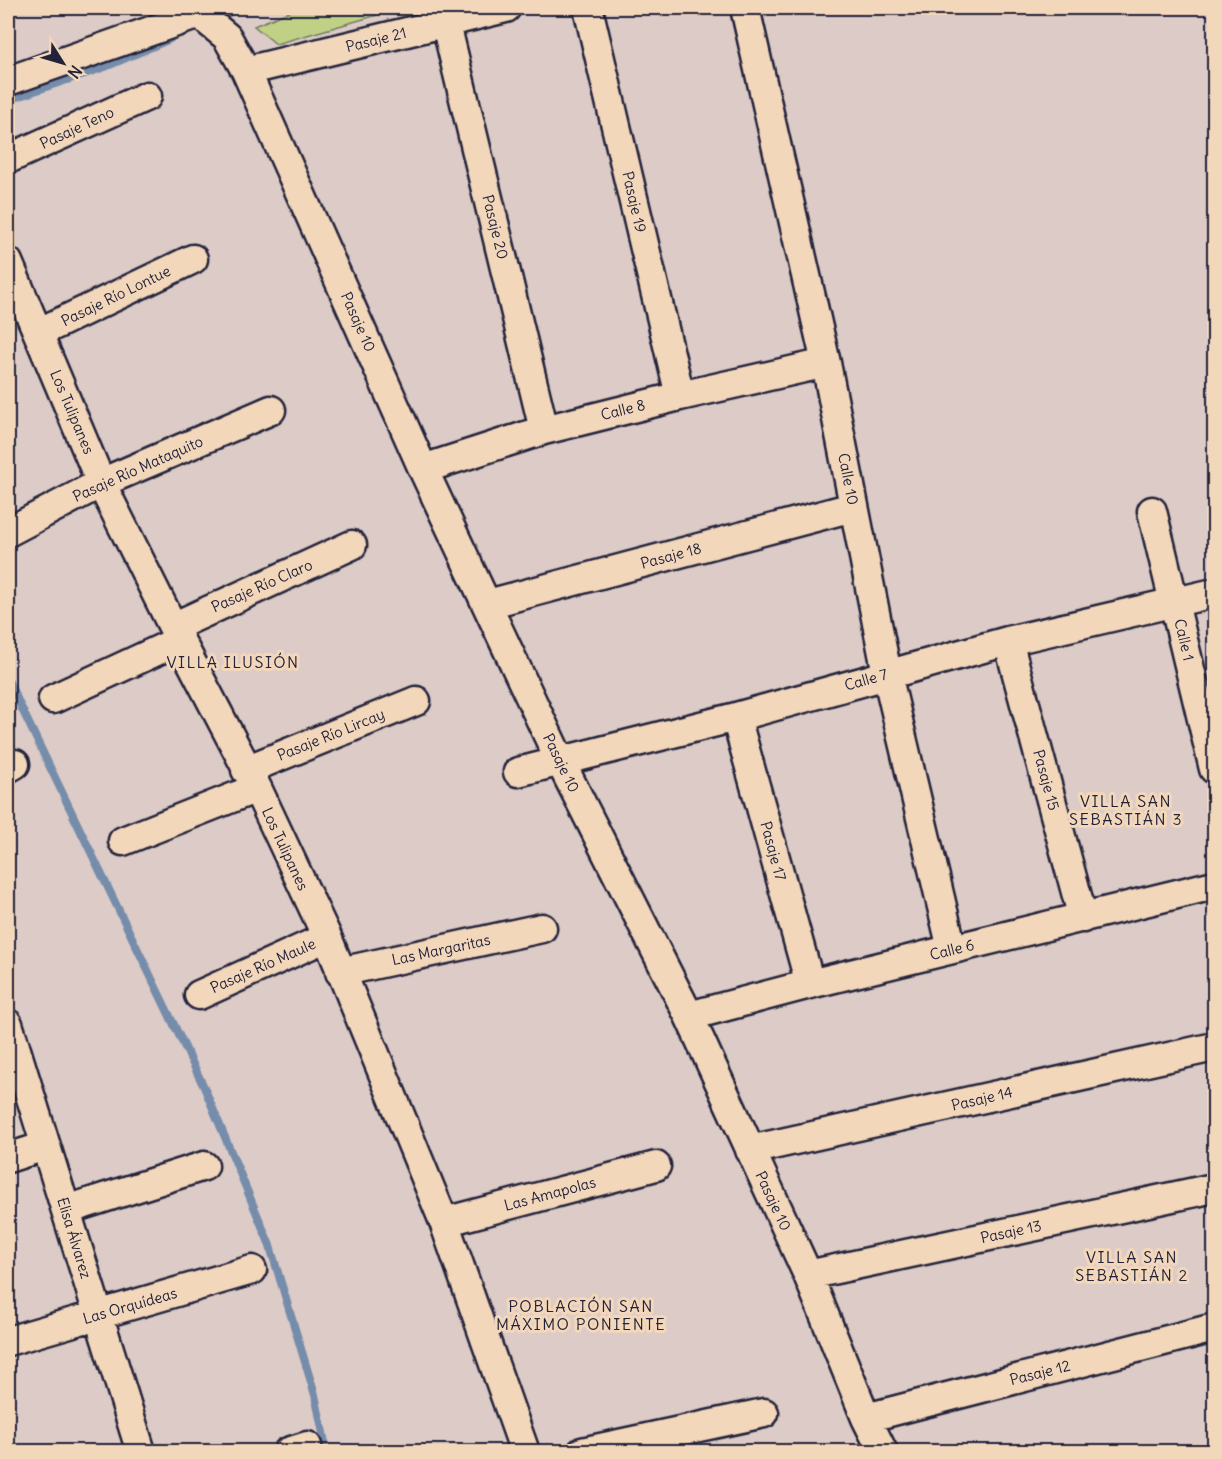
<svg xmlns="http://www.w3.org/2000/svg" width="1222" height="1459" font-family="Delius,sans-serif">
<rect width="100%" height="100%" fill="#dccbc6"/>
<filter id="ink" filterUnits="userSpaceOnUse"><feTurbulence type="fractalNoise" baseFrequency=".0167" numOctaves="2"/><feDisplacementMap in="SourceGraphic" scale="12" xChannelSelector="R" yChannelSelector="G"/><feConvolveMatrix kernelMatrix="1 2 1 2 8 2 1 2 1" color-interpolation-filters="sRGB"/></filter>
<g filter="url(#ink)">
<path fill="#c0d186" stroke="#717a60" stroke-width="1.5" d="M298,8H402L276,44L254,26Z"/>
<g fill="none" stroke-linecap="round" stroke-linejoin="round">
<path stroke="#758cab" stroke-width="8" d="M214,19L240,8
M8,100L105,67L170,39
M8,680L204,1087L269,1243L315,1395L327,1452"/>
<defs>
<path id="street" d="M588,8L680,396
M745,8L826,363L887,674L952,949
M446,24L544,430
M246,71L506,8
M8,81L199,14L227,37L246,71L423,469L560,761L689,1016L808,1275L866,1418L883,1452
M8,159L147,96
M8,262L101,483L173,627L257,788L327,937L444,1222L525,1452
M38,333L193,259
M423,469L544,430L680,396L826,363
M1152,511L1214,769
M8,532L101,483L271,410
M488,604L853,507
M173,627L352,545
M1008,641L1083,918
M53,699L180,640
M736,717L810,984
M8,768L15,764
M246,770L416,701
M518,772L736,717L1008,641L1214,593
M123,841L257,788
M340,972L542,928
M199,995L327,937
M689,1016L810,984L1214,885
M8,1024L141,1452
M750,1150L1214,1047
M8,1158L45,1146
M66,1210L204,1166
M444,1222L656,1166
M808,1275L1214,1188
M8,1341L252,1270
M866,1418L1214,1328
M288,1452L307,1446
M582,1452L764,1413"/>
</defs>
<use href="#street" stroke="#22223b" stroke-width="33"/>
<use href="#street" stroke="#f3d7ba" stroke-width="28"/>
</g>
</g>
<g text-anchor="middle" stroke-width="6" stroke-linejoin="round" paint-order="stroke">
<g font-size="15" fill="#22223b" stroke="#f3d7ba">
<text transform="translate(376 40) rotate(-14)" y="5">Pasaje 21</text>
<text transform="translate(77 128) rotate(-25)" y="5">Pasaje Teno</text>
<text transform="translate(634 202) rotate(77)" y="5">Pasaje 19</text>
<text transform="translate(495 227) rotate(76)" y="5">Pasaje 20</text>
<text transform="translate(116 296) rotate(-26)" y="5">Pasaje Río Lontue</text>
<text transform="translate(358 322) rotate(66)" y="5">Pasaje 10</text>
<text transform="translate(623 410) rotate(-14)" y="5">Calle 8</text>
<text transform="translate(72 412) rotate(67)" y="5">Los Tulipanes</text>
<text transform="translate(138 469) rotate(-24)" y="5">Pasaje Río Mataquito</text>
<text transform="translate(848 479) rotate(79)" y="5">Calle 10</text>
<text transform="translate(671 556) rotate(-15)" y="5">Pasaje 18</text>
<text transform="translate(262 586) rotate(-24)" y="5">Pasaje Río Claro</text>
<text transform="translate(1184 640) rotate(77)" y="5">Calle 1</text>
<text transform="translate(866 680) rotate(-16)" y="5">Calle 7</text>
<text transform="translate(331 735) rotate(-22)" y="5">Pasaje Río Lircay</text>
<text transform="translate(561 763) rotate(64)" y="5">Pasaje 10</text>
<text transform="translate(1046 780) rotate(75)" y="5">Pasaje 15</text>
<text transform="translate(285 849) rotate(65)" y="5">Los Tulipanes</text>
<text transform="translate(773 851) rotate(75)" y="5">Pasaje 17</text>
<text transform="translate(441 950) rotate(-12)" y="5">Las Margaritas</text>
<text transform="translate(952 950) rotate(-14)" y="5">Calle 6</text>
<text transform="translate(263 966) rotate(-24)" y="5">Pasaje Río Maule</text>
<text transform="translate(982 1099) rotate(-13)" y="5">Pasaje 14</text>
<text transform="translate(550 1194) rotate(-15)" y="5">Las Amapolas</text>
<text transform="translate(773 1201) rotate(65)" y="5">Pasaje 10</text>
<text transform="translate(1011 1232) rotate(-12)" y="5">Pasaje 13</text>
<text transform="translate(74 1238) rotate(73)" y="5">Elisa Álvarez</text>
<text transform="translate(130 1306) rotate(-16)" y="5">Las Orquídeas</text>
<text transform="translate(1040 1373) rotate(-14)" y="5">Pasaje 12</text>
</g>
<g font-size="16" letter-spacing="1.5" fill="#22223b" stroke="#f3d7ba">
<text x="233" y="668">VILLA ILUSIÓN</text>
<text x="1126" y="807">VILLA SAN<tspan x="1126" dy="18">SEBASTIÁN 3</tspan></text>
<text x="1132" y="1263">VILLA SAN<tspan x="1132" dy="18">SEBASTIÁN 2</tspan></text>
<text x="581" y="1312">POBLACIÓN SAN<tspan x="581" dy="18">MÁXIMO PONIENTE</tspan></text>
</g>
</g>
<rect width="1222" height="1459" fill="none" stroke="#f3d7ba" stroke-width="30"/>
<rect x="15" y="15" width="1192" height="1429" fill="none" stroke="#22223b" stroke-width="2" filter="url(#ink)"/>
<g transform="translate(63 63) rotate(127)" stroke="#f3d7ba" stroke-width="4.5" paint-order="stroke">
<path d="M0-4.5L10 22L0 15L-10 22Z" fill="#22223b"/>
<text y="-9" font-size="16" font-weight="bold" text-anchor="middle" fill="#22223b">N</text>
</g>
</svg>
